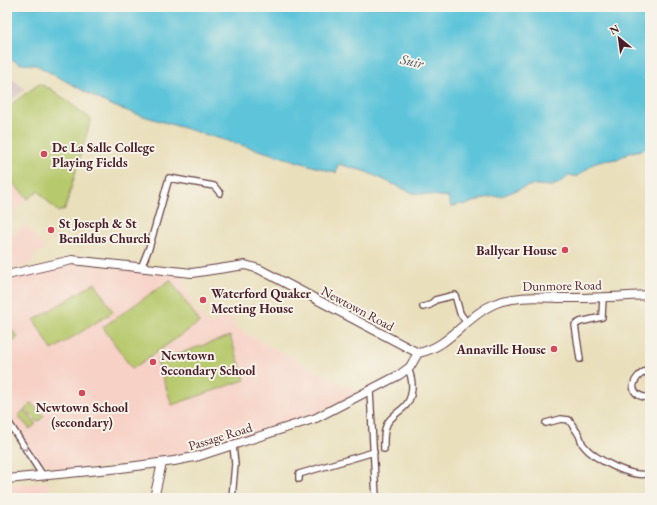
<svg xmlns="http://www.w3.org/2000/svg" width="657" height="505" font-family="'EB Garamond',serif">
<rect width="100%" height="100%" fill="#f7f3e8"/>
<filter id="ink" filterUnits="userSpaceOnUse"><feTurbulence type="fractalNoise" baseFrequency=".025" numOctaves="2"/><feDisplacementMap in="SourceGraphic" scale="8" xChannelSelector="R" yChannelSelector="G"/><feConvolveMatrix kernelMatrix="1 2 1 2 8 2 1 2 1" color-interpolation-filters="sRGB"/></filter>
<filter id="wash" filterUnits="userSpaceOnUse"><feTurbulence type="fractalNoise" baseFrequency=".012" numOctaves="4" result="noise"/><feDisplacementMap in="SourceGraphic" scale="16" xChannelSelector="R" yChannelSelector="G"/><feGaussianBlur stdDeviation="0.9" result="paint"/><feColorMatrix in="noise" values="0 0 0 0 0 0 0 0 0 0 0 0 0 0 0 0 0 1.4 0 .05"/><feComposite in="paint" operator="in"/></filter>
<g filter="url(#wash)">
<rect width="100%" height="100%" fill="#e9dfbb"/>
<path fill="#f7d1c6" d="M7,177L28,199L7,218Z
M25,224L45,249L33,254L32,264L7,271V240Z
M73,263L181,276L194,309L211,325L228,313L234,326L241,331L359,393L319,412L224,445L185,455L98,468L59,470L35,459L7,416V280Z
M49,483L51,498H7V484Z"/>
<path fill="#d2bfbf" d="M7,75L25,89L7,104Z"/>
<path fill="#b7c96d" stroke="#80744c" d="M39,84L51,89L91,119L65,209L58,212L38,191L28,199L7,177V107Z
M170,280L200,322L132,369L103,327Z
M95,283L113,312L52,350L34,320Z
M7,325L18,337L12,343L7,338Z
M230,336L245,380L172,405L157,361Z
M31,403L44,416L38,422L25,409Z
M24,410L36,424L30,429L18,416Z"/>
<path fill="#5dc4da" stroke="#547282" d="M7,7H650V148L632,152L617,159L596,162L578,176H569L558,184L551,186L538,185L528,186L501,196L488,197L465,205L460,204L451,207L448,197L413,193L364,171L338,164L336,173L133,113L108,104L36,65L21,64L7,57Z"/>
</g>
<g filter="url(#ink)">
<g fill="none" stroke-linecap="round" stroke-linejoin="round">
<defs>
<path id="minor" d="M141,268L149,248L169,178L214,186L220,193
M423,307L430,305L435,300L455,295L460,313L467,323
M580,359L575,325L580,322L602,317L603,297
M650,369C631,376 625,396 650,398
M370,391L376,498
M7,420L43,476
M546,423L561,419L569,420C572,425 576,430 579,435C581,439 581,443 584,446C594,459 635,480 650,473
M384,449C384,441 383,432 387,424C390,418 396,414 402,409C414,400 414,381 408,369
M299,479V474L374,452
M232,498L235,464L233,446"/>
<path id="secondary" d="M7,275L72,260L192,273L245,265L259,269L418,353
M418,353C450,347 466,316 494,304C521,293 549,299 576,298C601,298 625,296 650,295
M7,479L121,468L174,461L199,456L316,418L399,375L410,367L418,353
M154,498L162,463"/>
</defs>
<use href="#minor" stroke="#623c41" stroke-width="8"/>
<use href="#secondary" stroke="#623c41" stroke-width="10"/>
<use href="#minor" stroke="#fff" stroke-width="5.5"/>
<use href="#secondary" stroke="#fff" stroke-width="8"/>
</g>
<defs><path id="oneway-chevron" d="M-2-3.5L2.5 0L-2 3.5" fill="none" stroke-width="1.6" stroke-linecap="round" stroke-linejoin="round"/></defs>
<use stroke="#ae9aa0" href="#oneway-chevron" transform="translate(25 448) rotate(57)"/>
</g>
<g fill="#d1495b" stroke="#f7f3e8" stroke-width="1.5">
<circle cx="44" cy="154" r="4"/>
<circle cx="51" cy="230" r="4"/>
<circle cx="565" cy="250" r="4"/>
<circle cx="203" cy="300" r="4"/>
<circle cx="554" cy="349" r="4"/>
<circle cx="153" cy="362" r="4"/>
<circle cx="82" cy="393" r="4"/>
</g>
<g text-anchor="middle" stroke-width="4" stroke-linejoin="round" paint-order="stroke">
<g font-size="13" font-weight="bold" fill="#4a1f2b" stroke="#f7f3e8" text-anchor="start">
<text x="52" y="152">De La Salle College<tspan x="52" dy="15">Playing Fields</tspan></text>
<text x="59" y="228">St Joseph &amp; St<tspan x="59" dy="15">Benildus Church</tspan></text>
<text x="557" y="255" text-anchor="end">Ballycar House</text>
<text x="211" y="298">Waterford Quaker<tspan x="211" dy="15">Meeting House</tspan></text>
<text x="546" y="354" text-anchor="end">Annaville House</text>
<text x="161" y="360">Newtown<tspan x="161" dy="15">Secondary School</tspan></text>
<text x="82" y="412" text-anchor="middle">Newtown School<tspan x="82" dy="15">(secondary)</tspan></text>
</g>
<g font-size="13" fill="#4a1f2b" stroke="#f7f3e8">
<text transform="translate(562 285) rotate(-1)" y="5">Dunmore Road</text>
<text transform="translate(358 308) rotate(28)" y="5">Newtown Road</text>
<text transform="translate(220 436) rotate(-17)" y="5">Passage Road</text>
</g>
<g font-size="14" font-style="italic" fill="#505160" stroke="#f7f3e8">
<text transform="translate(412 61) rotate(12)" y="5">Suir</text>
</g>
</g>
<rect width="657" height="505" fill="none" stroke="#f7f3e8" stroke-width="24"/>
<g transform="translate(619 38) rotate(331)" stroke="#f7f3e8" stroke-width="3" paint-order="stroke">
<path d="M0-3L7 15L0 10L-7 15Z" fill="#4a1f2b"/>
<text y="-6" font-size="11" font-weight="bold" text-anchor="middle" fill="#4a1f2b">N</text>
</g>
</svg>
